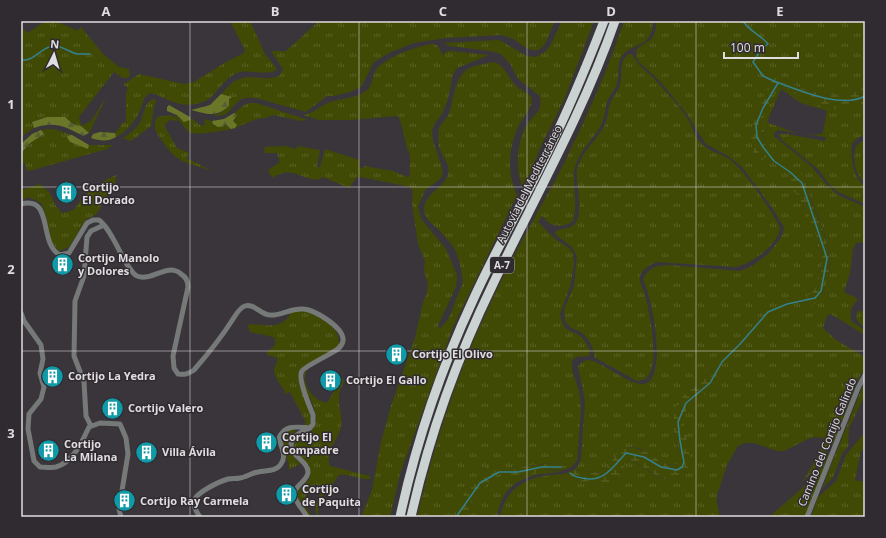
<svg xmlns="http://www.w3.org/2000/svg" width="886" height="538" font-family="'Open Sans',sans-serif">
<defs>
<pattern id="grass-tufts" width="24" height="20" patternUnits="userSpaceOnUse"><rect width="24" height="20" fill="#404a04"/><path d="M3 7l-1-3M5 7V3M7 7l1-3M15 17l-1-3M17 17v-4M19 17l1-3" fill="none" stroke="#5b6428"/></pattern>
<pattern id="forest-firs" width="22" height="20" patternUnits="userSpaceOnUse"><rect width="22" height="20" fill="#6a7729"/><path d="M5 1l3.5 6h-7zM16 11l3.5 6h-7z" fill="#585f35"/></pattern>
<pattern id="wetland-marsh" width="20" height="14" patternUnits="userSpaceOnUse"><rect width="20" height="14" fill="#404a04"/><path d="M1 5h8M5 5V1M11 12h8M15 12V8" fill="none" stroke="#5b6428"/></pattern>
</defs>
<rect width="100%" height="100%" fill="#3a353a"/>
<path fill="url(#grass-tufts)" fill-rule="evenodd" d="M45,21C58,21 66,25 77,31L81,27L103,54L119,67L129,69L130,76L127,78H123L114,72L79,117L81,126L91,121L107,96L89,133L81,126L74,125L65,117H47L32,122L34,128L21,137V27L28,33Z
M230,21H250L265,54L275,66L277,70C265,76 253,70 240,72C226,76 220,89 210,98C203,104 189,106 180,104C169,102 160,94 149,93C144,98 143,101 141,108C137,119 127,132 116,137L115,133L123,122L126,123V94L128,87L123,85L139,74L184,84L194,82L226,62L244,53L245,50Z
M319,21H555L545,44L539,50H531L523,46L514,39L501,35L446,38L413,43L389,53L374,62L361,87L350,92L333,96H327L306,112L256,98C251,98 245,97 240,100C230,107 229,119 213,115L222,112L231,97L221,94C225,90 230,84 235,81C238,79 243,78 247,77C257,76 280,84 283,69L271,51H286Z
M562,21H594L564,100L540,148L530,174L522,186C515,168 517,146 525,128C532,114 543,115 540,96L517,78L511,65L501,54L490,51L450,46L444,43L499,40L527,56L535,57L545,52L551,44Z
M624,21H865V90L861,87L847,96L822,94L797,87L784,78L778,72L764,95L761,105L752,127L751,137L754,156L766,147L763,140L765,129L761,122L763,115L764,110L780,86L785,87L797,95L825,108L860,105L865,109V138L861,136C858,138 855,140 853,142C849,150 853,172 858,179C860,182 862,184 865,186V204L838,192L829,184L819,170L782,140L778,134H787L824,141L826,139L825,137L778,130L774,133V136L811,166L827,185L838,195L865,207V242L856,243L853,249L850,273L844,292L858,299C851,308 849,310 852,322L865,330V335L834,316L829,314L826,318L823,328L836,340L865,357V369L859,377L832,446L827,449L817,466L802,483C810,468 821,455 824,438L815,437L808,439L784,451H777L754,443H744L738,446L727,465L717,495V503L720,517H500C507,483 533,475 564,474C573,486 580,480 591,482C596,483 602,485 606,488L619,476L627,459C641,463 653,478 667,479C672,479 678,477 683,477C685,469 688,460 688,452C689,439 679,424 685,412C692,399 706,395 714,383L713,371L702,382L693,387L674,422L675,441L680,454V463C664,470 653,453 638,448C633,447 627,447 622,447L603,473L574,470L578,466L581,459L585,401L578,366C581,364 583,360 588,360C603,361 634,390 647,383C667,372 652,297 643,280C648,267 657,266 669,265L740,271L752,266L768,254L780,239L783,233L784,227L771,206L742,167L728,156L706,144L686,113L660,81L639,62L636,57L637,49C652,36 653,45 657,22L653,21C653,51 627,41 620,60C617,68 619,76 617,84C615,90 609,96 607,102C605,109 605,116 602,123C595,138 580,149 575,167C571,183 579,202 573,221C568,226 558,227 551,224C548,223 545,218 542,216L538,222L555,239L569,248L573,253L574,265L572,277L570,287L560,314L561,319L565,328L582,337L590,350L589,356L576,357L572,361V370L579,391L581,409L577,461L570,468L567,469L563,463C545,462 528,467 511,468L521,478L529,473L533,474L543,469L557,471H562C555,473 548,473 540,474C513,480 502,490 497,517H468C473,497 477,490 494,479L485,467C472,483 461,497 453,517H417C434,446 456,376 487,311C501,280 517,249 534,219C545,198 558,177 568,155C589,112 609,67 624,21ZM781,89L801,103L827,111L823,133C807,139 782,128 767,122ZM804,176C810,206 832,237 830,268C829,277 825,286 822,294L810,293L818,286C818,283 818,279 818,276C820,270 822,267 822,261C822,239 806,213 797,194Z
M432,44L437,45L443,55L447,51H450L489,55L457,68L453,74L448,99L442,114L435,123L432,130L433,141L441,164L443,173L440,179L425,190L418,207L421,219L446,249L457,275L456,287L439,323L438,329C450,321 451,312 456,299C458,295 460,290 462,285C464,275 458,253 452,245C448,239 442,234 438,229C432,224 425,219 424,210C424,193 444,189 448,174C451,163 441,157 439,146C438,141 438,134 439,128C441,123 445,120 448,116C454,102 453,82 465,71C471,66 480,65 487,63C502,58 507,76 515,85C519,89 526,91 530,96C536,105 522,118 519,125C508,147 507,174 517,195L453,327L400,474L390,517H361L372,490L381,442L391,406L415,338L422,306L427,292L428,284L424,271L425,261L418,244L412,203L413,191L410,187L361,177L356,178L349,188L323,177C307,187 295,162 272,178L268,170L280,162L277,153H265L264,147L286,146L296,149L298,146L320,150L317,167H320L325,149L359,160L360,168H363L364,166L393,171L407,177L410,175V155L407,148L401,123L398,116L351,120H319L303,115C315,113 318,107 328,103C340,98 358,99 368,89C374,83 372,72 378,67C392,55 414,47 432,44Z
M629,54H632C638,67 651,74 660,85C670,96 681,108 689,121C693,128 695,137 700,142C707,151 720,153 729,159C746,171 769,208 780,227C779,245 752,263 736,267L656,262C650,265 642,269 640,276C639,282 643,289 645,294C649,312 660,362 648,376C646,380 642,380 637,381L594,357C595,350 589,339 583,334C576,328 572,331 565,321L564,309L574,286L577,256L571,246L556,235L555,232C561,227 570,230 575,224C584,212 576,186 577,172C579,152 599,140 606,122C608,116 608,110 610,104C612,98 616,93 619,88C624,76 617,62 629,54Z
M155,99L156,101L154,106L151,126L131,141L123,138C130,134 135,129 140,123C144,115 144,100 155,99Z
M250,103H256L308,120L301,121L273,115L266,118L256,119L235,128L237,125L233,121L237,115L234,113L244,105Z
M172,113L184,121L192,119L200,125H205L204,119L212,121L213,124H225L231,129L227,130C219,131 196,136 189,132C185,129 178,118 172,113Z
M170,115L176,118L178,121L170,120L165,124V127L177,148L189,153L187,157L188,160H191L212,171C184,161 177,164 160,138C155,131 153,125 157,117Z
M47,129H54L72,135H70L88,149L89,145H113L107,149L29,171L26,169L25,163L21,164V151H24L30,143L44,134L41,130Z
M862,141H865V183C855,174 852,159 856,146Z
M116,175L115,189C112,192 108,195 105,198C97,210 102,214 86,219L69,247L59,251L52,243L45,213L41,203L29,197L21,200V190L40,184L49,192L56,206L62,213L74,210C84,193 98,183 116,175Z
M865,307V327L860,324L856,318L858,310L862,312Z
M303,310C318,317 341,325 339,345L332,351L300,370C294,389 315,405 310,425L305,427L304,424L306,422L290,392L286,394C282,386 273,376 274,369C275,365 277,363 278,359L272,356H269L266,353L275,345V339L273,337L250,332L248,326L250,324C266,325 284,330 291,312Z
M308,369L305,374C303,386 315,403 328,402L341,378L345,381C332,398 344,412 341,427C338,441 324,451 330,466L370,476V479C359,480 350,473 339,475C328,492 317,495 318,517C311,506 320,497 323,487L315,484L310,494L307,493C302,505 306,508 313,517H309L298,499V491L310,478C310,474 311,470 309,466C307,461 302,458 298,454C286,441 302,435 312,431C325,408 300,395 304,372Z
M865,381V395L849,428L848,444L849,445L842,454L833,477L823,488L826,478Z
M295,429V431L290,438L288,446L292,455L300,464L288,470L289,465L281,440L284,432Z
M865,432V446L861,451L855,480L865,482V517H811L818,497L836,481L846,455Z
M828,453L830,454L805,517H769L807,484L821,468Z"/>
<path fill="url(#forest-firs)" d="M221,94L232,97L229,99V106C215,118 208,114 191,110L210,105Z
M169,105L190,117V120L184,122L177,115L167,111V107Z
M234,113L237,115L233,121L237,125L235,128L231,129L225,124L224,126L218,127L213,124L212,121L224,119Z
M47,117H65L74,125L81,126L89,133L83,136C65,126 54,121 34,128L32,122Z
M41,130L44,134L30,143L23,151H21L22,143L32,134Z
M100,132L115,133L116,137C108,142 100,141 91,138L93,134Z
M70,135H72L89,145L88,149L70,142L67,137Z"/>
<path fill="url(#wetland-marsh)" d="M773,71L778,72L784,78L797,87L822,94L847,96L861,87L865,90V109L860,105L836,109L825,108L797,95L785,87L781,86C773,99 765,106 762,122C767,128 763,132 763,139C764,144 766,148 769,152L767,158H764L762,161L754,156L751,137L752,127L761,105L764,95L773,78Z
M798,169L804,176C813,223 851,259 813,306L808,304L807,297L818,285V275L822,267V253L815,232L797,194L791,189L787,182L788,174L790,170Z
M713,371L716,374L718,381C713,384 710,390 705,394C701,397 695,399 692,403C673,421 694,444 689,465C688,469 685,473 683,477C678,477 672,479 667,479C653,477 641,463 628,459L619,476L606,488C602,485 596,483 591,482C579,480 573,487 564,474L574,470L603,473L622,447C630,447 638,448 646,452C658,458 666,469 680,463C680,458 680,452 678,447C677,444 675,442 675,439C669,393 686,398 713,371Z
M553,463H563L567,469C557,473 551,467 542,470C539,470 537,473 534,474C532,474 530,473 528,474C520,477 511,482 505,474V469Z
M491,465C493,468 498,472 496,476C495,481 483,486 479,491C473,498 470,508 468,517H453C458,503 476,469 491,465Z"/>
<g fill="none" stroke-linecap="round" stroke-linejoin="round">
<path stroke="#34818f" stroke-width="1.5" d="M21,60C34,62 41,47 53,46C61,45 69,52 77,54C81,54 86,54 90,54
M779,83C801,91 842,109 865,96
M570,473C574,477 577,477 582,478C604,483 613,467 626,453L644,457L661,467L677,470L682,467L684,462L680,441L678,422L686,403L710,383L722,362L740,344L768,312L787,304L815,298L821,291L827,258L802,183L790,172L774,161L763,147L757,137L756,125L763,108L778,83L763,76L753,62L762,48L768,44C761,35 749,31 743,21
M456,517L480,483L499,472H518L542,467H561"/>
<path stroke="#757978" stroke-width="5" d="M21,204C54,195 38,244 60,255L69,253L87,223L93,220H99C114,231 125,270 137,276C152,282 167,262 181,274C186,277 188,281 188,287L173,356L174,368L178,374C185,375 188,374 194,370C208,354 221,338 233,319C236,315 239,308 245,306C254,303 261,315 270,315C281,316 291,308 303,309C314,309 345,328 343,341C342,347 337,350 333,352C327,356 304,367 302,371C297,378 310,407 313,415V424L310,428C302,432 291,436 291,446C292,457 308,461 308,472C308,482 291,486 295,498C298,505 304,511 307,517
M21,313L24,321L41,345L43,359L40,373L44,387L41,399L29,414L28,429L34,461L40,467C45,467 51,468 56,467C73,462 82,442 89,427L100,423L120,424L126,438L128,454L119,509L121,517
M91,426L86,416L84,382L74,356L75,301L84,276L87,237L91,231L104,225
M200,517C189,502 194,496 208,488C215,484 221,481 228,479C232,478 236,479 240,478C246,477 252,473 258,472C266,470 276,472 281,464C287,456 281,447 279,438C285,424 297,427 310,428
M807,517L858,388L865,375"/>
<path stroke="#cad3d1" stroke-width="9" d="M400,517C416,442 441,369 473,300C496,249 524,201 548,151C569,109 587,65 604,21
M411,517C429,436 457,358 493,284C535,197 583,113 615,21"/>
</g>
<path fill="none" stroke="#e0dde0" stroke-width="1" stroke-opacity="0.55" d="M190,21V517M359,21V517M527,21V517M696,21V517M21,187H865M21,351H865"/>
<defs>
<symbol id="building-disc" viewBox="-11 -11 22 22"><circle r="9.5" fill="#0f9aa8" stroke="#302b30"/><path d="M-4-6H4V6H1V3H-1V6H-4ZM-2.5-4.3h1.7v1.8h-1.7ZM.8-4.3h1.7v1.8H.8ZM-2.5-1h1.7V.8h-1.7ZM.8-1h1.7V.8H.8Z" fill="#fff"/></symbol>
</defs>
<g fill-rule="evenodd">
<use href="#building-disc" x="54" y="180" width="25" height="25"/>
<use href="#building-disc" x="50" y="252" width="25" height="25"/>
<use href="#building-disc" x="384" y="342" width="25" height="25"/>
<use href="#building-disc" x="40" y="364" width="25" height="25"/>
<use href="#building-disc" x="318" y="368" width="25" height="25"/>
<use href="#building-disc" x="100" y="396" width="25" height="25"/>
<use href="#building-disc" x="254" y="430" width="25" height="25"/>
<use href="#building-disc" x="36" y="438" width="25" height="25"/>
<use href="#building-disc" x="134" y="440" width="25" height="25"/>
<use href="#building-disc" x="274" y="482" width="25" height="25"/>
<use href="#building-disc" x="112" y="488" width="25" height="25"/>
</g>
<g text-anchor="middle" stroke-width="3" stroke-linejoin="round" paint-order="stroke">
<rect fill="#302b30" stroke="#aba8ab" stroke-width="1" x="490" y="257" width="24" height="16" rx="3"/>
<g font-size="10" font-weight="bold" fill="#e0dde0">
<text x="502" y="269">A-7</text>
</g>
<g font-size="11" fill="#e0dde0" stroke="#302b30">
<text transform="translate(529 184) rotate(-63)" y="4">Autovía del Mediterráneo</text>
<text transform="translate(827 442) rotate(-68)" y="4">Camino del Cortijo Galindo</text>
</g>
<g font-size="11" font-weight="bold" fill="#e0dde0" stroke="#302b30" text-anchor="start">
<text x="82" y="191">Cortijo<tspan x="82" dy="13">El Dorado</tspan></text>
<text x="78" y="262">Cortijo Manolo<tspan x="78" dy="13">y Dolores</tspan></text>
<text x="412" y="358">Cortijo El Olivo</text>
<text x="68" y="380">Cortijo La Yedra</text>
<text x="346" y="384">Cortijo El Gallo</text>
<text x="128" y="412">Cortijo Valero</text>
<text x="282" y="441">Cortijo El<tspan x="282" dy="13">Compadre</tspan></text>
<text x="64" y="448">Cortijo<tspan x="64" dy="13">La Milana</tspan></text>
<text x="162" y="456">Villa Ávila</text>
<text x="302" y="493">Cortijo<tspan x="302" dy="13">de Paquita</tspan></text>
<text x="140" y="505">Cortijo Ray Carmela</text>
</g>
</g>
<rect width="886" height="538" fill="none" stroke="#302b30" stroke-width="44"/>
<g transform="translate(54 54) rotate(5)" stroke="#302b30" stroke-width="3" paint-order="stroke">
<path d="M0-3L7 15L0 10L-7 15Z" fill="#e0dde0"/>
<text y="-6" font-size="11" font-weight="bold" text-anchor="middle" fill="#e0dde0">N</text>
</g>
<path d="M724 52v6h74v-6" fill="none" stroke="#e0dde0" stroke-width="2"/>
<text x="730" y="52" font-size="12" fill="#e0dde0" stroke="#302b30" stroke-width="3" paint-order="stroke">100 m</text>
<rect x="22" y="22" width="842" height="494" fill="none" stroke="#e0dde0" stroke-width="1.5"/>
<g font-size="13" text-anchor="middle" font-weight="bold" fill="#e0dde0">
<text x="106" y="16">A</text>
<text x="275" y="16">B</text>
<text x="443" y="16">C</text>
<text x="611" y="16">D</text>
<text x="780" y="16">E</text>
<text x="11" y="109">1</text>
<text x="11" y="274">2</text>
<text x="11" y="438">3</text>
</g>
</svg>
